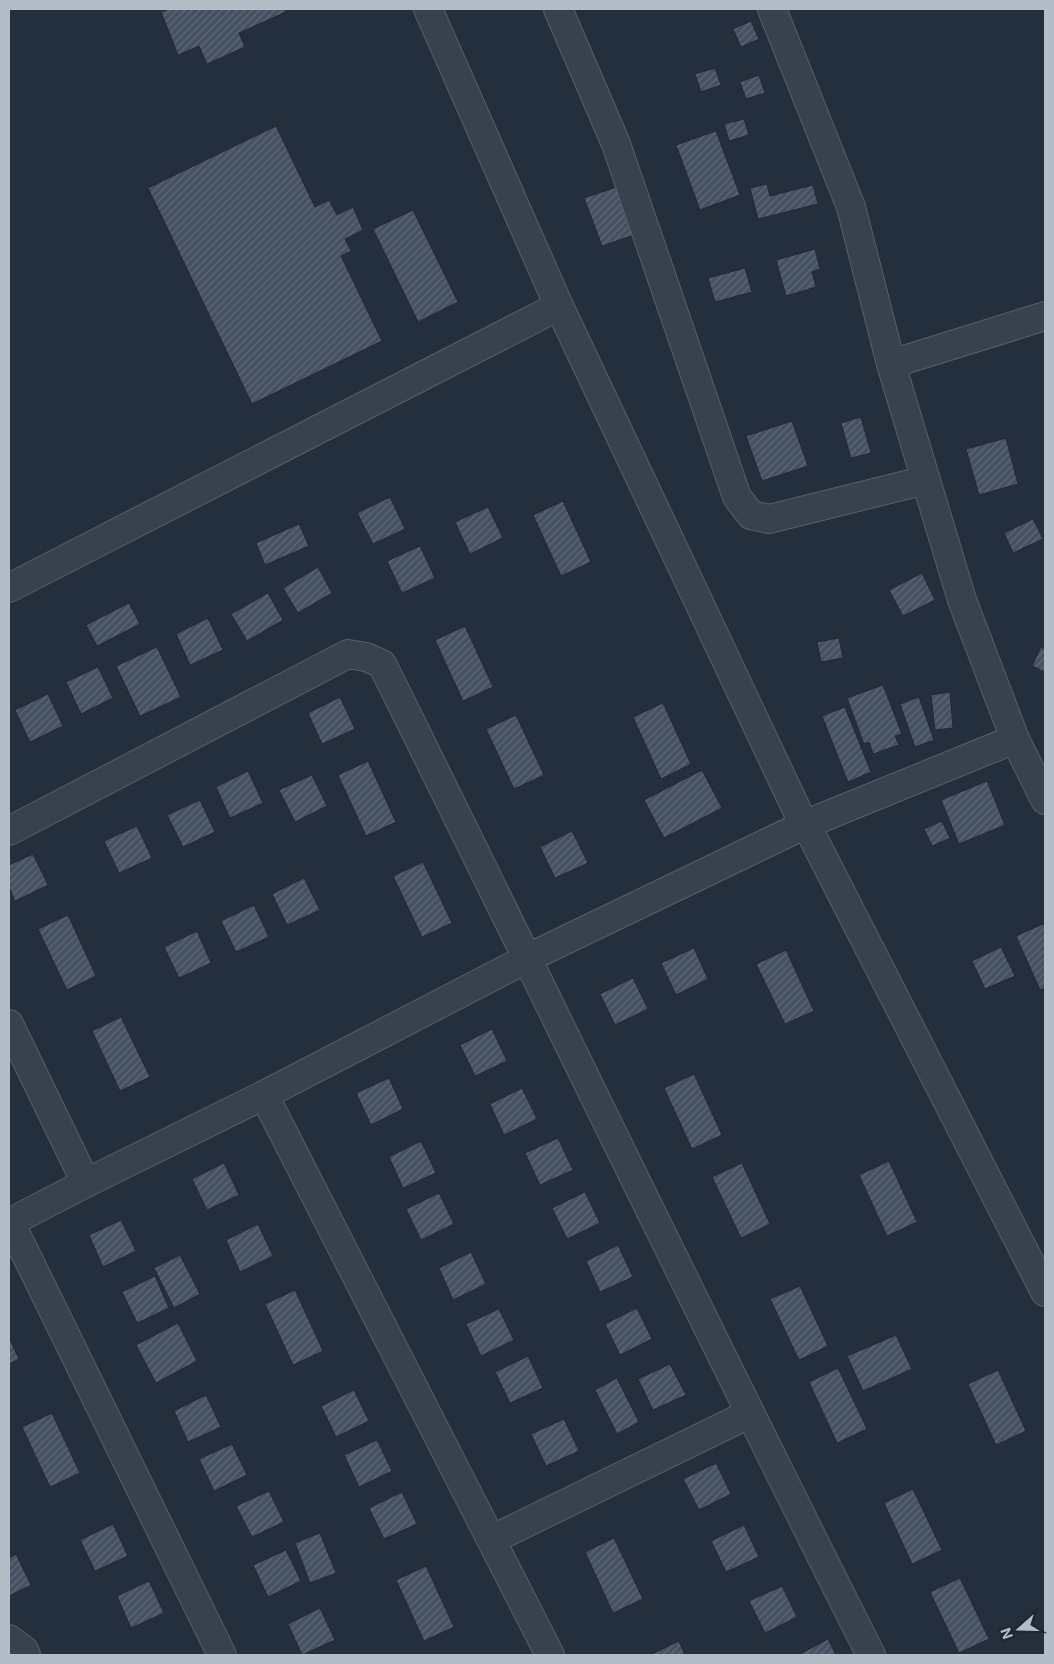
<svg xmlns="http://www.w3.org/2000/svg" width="1054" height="1664" font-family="Inter,sans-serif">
<defs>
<pattern id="building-hatch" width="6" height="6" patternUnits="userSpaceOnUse" patternTransform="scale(1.25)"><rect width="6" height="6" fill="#455162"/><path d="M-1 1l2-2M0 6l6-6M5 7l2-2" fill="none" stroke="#5d6877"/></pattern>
</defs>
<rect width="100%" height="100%" fill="#242f3e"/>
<path fill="url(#building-hatch)" stroke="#1f2835" d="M169,9H285L286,12L239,33L245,47L207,64L199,46L178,55L161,12Z
M751,21L759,39L741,47L733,29Z
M715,68L721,85L701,92L695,74Z
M759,75L765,93L746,99L740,82Z
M744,119L749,135L729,141L724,124Z
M276,126L315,207L329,200L337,215L353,207L363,230L345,239L351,251L341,256L382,341L252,404L148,188Z
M716,131L740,195L700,210L676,145Z
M767,184L770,196L813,185L818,204L758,219L750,188Z
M617,187L634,235L602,246L584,198Z
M413,210L458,302L418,322L373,229Z
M815,249L820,269L812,272L816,287L786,296L776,260Z
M745,268L752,292L715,302L708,278Z
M861,417L871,453L851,458L841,423Z
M792,421L808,466L762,481L746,436Z
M1006,438L1018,484L979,495L966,449Z
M390,497L405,529L373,544L357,513Z
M563,501L591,562L561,576L533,515Z
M488,507L503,538L470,554L455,522Z
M1033,519L1043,539L1013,553L1004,533Z
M299,524L309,546L265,565L256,543Z
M420,546L435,578L402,593L387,561Z
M318,567L332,593L298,613L283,588Z
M922,573L935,600L903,616L889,590Z
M268,593L283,620L247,641L231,614Z
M129,603L140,624L97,646L86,625Z
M208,618L223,650L190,665L176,634Z
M465,626L493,687L463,701L435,640Z
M839,638L843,658L821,662L817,642Z
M157,647L181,697L140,716L116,666Z
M1041,647L1045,649V672L1032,666Z
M98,667L113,698L81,714L66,682Z
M883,685L902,734L895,736L899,745L873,754L869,742L864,744L847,698Z
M950,692L953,728L935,730L931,695Z
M48,694L63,726L30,742L15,710Z
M340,697L355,729L322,744L308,713Z
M919,697L934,740L915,747L900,704Z
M663,703L691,764L661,779L633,717Z
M845,707L871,772L848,782L822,716Z
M516,715L544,775L514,789L486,729Z
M368,761L396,822L366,836L338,775Z
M702,770L722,808L664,838L644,800Z
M248,771L263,803L230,818L216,787Z
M312,775L327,806L295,822L279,790Z
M987,781L1005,825L959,844L941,800Z
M200,800L215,832L183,847L167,815Z
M942,821L950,838L932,846L924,829Z
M137,826L152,858L119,873L104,841Z
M572,831L588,863L555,878L540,847Z
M33,854L48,885L15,901L9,887V865Z
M423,862L452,923L422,937L393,876Z
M304,878L320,910L287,925L272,894Z
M254,905L269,937L236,952L221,921Z
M68,915L96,976L67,990L38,929Z
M1045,923V988L1040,990L1016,936Z
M197,931L211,963L179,978L164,947Z
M1001,947L1015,976L985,989L972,961Z
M694,948L708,979L676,995L661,963Z
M786,950L814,1011L785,1024L756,964Z
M633,978L648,1009L615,1025L600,994Z
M121,1017L150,1077L120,1091L92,1031Z
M492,1029L507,1061L475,1076L460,1045Z
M694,1074L722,1135L692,1149L664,1088Z
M389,1078L403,1109L371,1125L356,1093Z
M522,1088L537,1119L504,1135L490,1104Z
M558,1138L573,1170L540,1185L525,1153Z
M421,1141L436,1173L403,1188L389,1157Z
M889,1161L917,1222L887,1236L859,1175Z
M224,1163L239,1195L207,1210L192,1179Z
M742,1163L770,1224L741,1238L712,1177Z
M585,1192L600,1223L567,1239L552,1208Z
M439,1193L454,1224L421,1240L406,1209Z
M121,1220L136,1251L103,1267L89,1235Z
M258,1224L273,1256L240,1272L226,1240Z
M618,1245L633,1277L600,1292L586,1261Z
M471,1252L486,1284L453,1300L439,1268Z
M180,1255L200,1294L174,1308L154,1268Z
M155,1276L169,1308L137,1323L122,1292Z
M800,1286L828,1346L799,1360L770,1299Z
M295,1290L323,1351L293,1365L265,1304Z
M637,1308L652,1339L620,1355L605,1324Z
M499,1309L514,1340L481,1356L466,1324Z
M178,1323L197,1361L156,1383L136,1345Z
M896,1335L912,1369L863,1391L847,1356Z
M9,1337L19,1359L9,1364Z
M528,1356L543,1388L510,1403L495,1372Z
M670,1364L686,1395L653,1410L638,1379Z
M838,1368L867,1429L837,1443L809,1382Z
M998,1370L1026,1431L996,1445L968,1384Z
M617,1378L639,1422L617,1434L595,1390Z
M354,1390L369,1421L336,1437L321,1406Z
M206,1395L221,1427L188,1442L174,1411Z
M52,1413L80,1473L50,1487L22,1427Z
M564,1419L579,1451L546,1466L531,1434Z
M377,1440L392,1471L359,1487L344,1455Z
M232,1444L247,1475L214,1491L199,1459Z
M716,1463L731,1494L699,1510L683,1479Z
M913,1489L942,1550L912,1564L884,1503Z
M269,1491L284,1522L252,1537L236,1506Z
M402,1492L417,1524L384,1539L369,1508Z
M113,1524L128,1556L95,1571L80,1540Z
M744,1525L759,1557L726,1572L711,1541Z
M320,1533L336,1573L310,1583L295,1543Z
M614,1538L643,1599L613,1613L585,1552Z
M286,1550L301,1581L268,1597L253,1565Z
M16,1554L31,1585L9,1596V1558Z
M426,1566L454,1627L424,1641L396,1580Z
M960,1578L989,1639L959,1653L930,1592Z
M149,1581L164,1613L131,1628L117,1596Z
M782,1586L797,1617L765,1633L749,1601Z
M320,1608L335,1640L302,1655L288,1624Z
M828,1639L836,1655H798Z
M679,1641L685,1655H650Z"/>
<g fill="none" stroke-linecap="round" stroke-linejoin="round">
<defs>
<path id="minor" d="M428,9L559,306L804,825L810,832L1045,1292
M558,9L616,144L737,497L751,515L769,519L926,480
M772,9L851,207L891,364L962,600L1015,739L1045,800
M891,364L1045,316
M9,588L559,306
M9,831L348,654L366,657L382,664C546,994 705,1327 871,1655
M9,1024L86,1183
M264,1095L550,1655
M10,1222L222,1655
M9,1223L86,1183L264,1095L528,958L804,825L1015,739
M491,1540L749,1414
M9,1639L24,1650L26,1655"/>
</defs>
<use href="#minor" stroke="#565f6c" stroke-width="30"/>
<use href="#minor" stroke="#38414e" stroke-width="28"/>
</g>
<rect width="1054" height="1664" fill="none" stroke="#b4bcc9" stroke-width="20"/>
<g transform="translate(1019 1629) rotate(250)" stroke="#1d2633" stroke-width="4" paint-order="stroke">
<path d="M0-4L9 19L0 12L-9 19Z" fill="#b4bcc9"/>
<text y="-8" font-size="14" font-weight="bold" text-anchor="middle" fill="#b4bcc9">N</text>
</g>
</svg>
